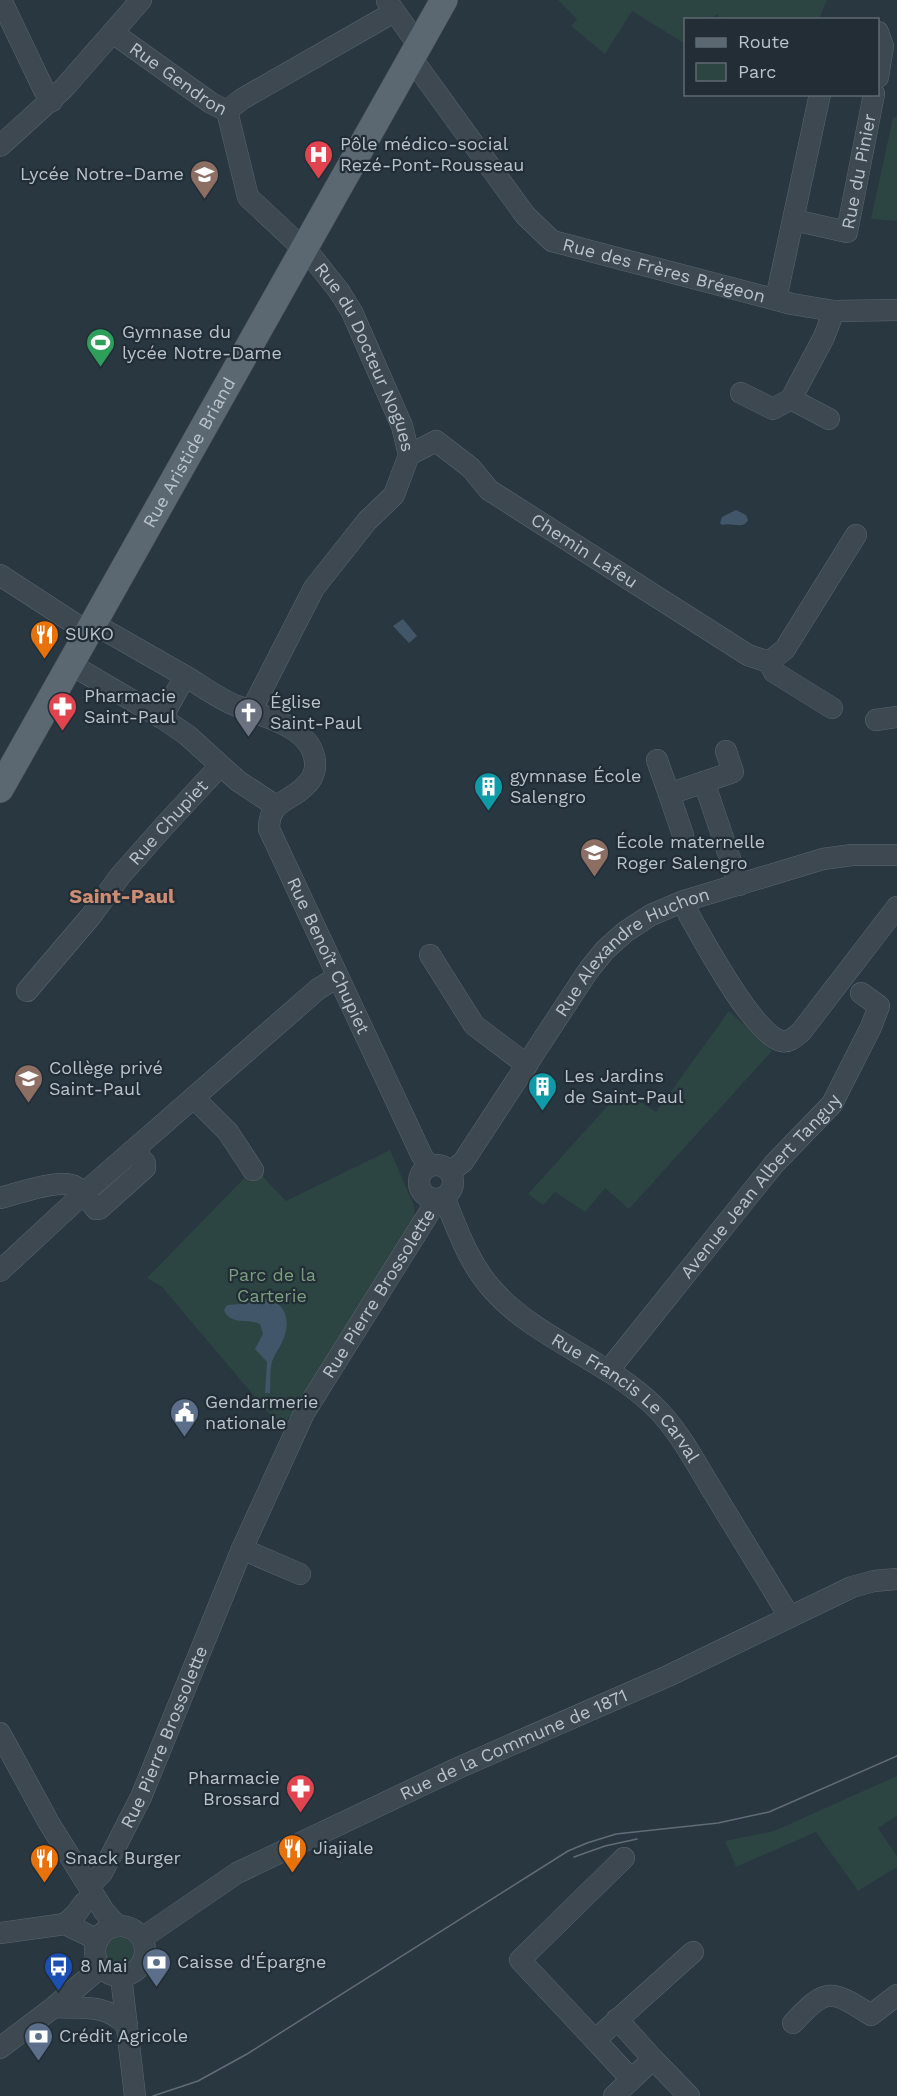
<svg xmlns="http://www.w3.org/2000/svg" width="897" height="2096" font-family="'Work Sans',sans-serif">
<rect width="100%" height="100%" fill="#293741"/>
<path fill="#2c4442" d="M558,0H827L819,19H721L717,14L710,19L686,20L685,39L682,42L632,11L605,54L571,26L577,19Z
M893,117L897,118V221L871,219Z
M729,1011L772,1051L629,1209L605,1188L585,1212L555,1192L543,1205L528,1194L622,1090L656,1112Z
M390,1150L414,1206L415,1218L282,1429L162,1287L147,1278L257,1165L265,1179L286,1201Z
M897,1776V1816L878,1828L897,1856V1867L858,1891L816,1832L736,1867L725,1841L774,1831Z
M104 1952a15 15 0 1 1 30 0a15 15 0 1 1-30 0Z"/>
<path fill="#415769" d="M736,510L746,515L748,520C743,530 733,522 722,525L720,523L722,517Z
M403,619L417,636L409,643L393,626Z
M258,1298C285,1298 293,1320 282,1342C280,1348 275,1353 273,1359C269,1369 271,1382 270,1393H265L267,1362L255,1349L263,1334L260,1324C248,1318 230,1326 224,1310L227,1305L241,1304Z"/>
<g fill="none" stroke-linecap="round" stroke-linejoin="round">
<defs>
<g id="minor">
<path d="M1,0L44,90L52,101"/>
<path d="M387,1L419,46"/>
<path d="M878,32L883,46L878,77"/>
<path id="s1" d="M113,33L211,103L227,111L248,197L312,257L339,291L352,312L402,426L409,455L394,495L367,521L314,588L251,711"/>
<path id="s2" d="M412,59L525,215L552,241L792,304L834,311L897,310"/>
<path d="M227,111L242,99L394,12"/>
<path d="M0,146L64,88L141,0"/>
<path id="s3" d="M794,220L847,232L874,94"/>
<path d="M776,299L820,94"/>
<path d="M741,393L773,409L791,399"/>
<path d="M829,419L791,399L824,337L834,311"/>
<path id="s4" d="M409,455L436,441L471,468L489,490L748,655L769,662L774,672L832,708"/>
<path d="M0,575L89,633"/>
<path d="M769,662L785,649L856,535"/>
<path d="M70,664L162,718L185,676L94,624"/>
<path id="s5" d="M185,676C202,686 219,699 237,706C263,717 312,726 315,762C316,771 312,780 305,786C289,803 269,800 269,829L422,1156L429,1166"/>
<path d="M162,718L187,735L238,781L276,806"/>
<path d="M876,720L897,717"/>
<path d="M657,760L669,794L733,772L726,751"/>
<path d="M704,782L739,885"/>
<path d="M669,794L683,835"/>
<path d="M684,901L689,915C705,943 752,1032 781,1041C789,1043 795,1037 801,1032L897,907"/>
<path d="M430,955L474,1025L527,1065"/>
<path id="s6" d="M27,991L91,916L120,876L166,824L220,766"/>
<path d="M194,1098L228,1132L253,1170"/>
<circle cx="436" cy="1182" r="17"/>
<path id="s7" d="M450,1172L463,1162L588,971L605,950L625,932L651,915L684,901L823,859L852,855H897"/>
<path id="s8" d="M444,1197C457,1228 469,1264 492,1289C537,1340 606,1359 654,1406C678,1429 694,1460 711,1488C737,1531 763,1574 789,1616"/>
<path d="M0,1198C16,1194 62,1177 76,1187C83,1192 90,1202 96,1209H99L145,1168V1163L134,1150"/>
<path d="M0,1271L83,1194L318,989L338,977"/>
<path id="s9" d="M608,1371L774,1164L832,1104L871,1027L879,1006L861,993"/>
<path d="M242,1549L300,1574"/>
<path d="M0,1733L49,1823L104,1911L117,1926"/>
<path d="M624,1858L520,1960L595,2040L693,1952"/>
<path id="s10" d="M89,1886L102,1873L141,1797L242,1549L304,1413L429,1213L435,1199"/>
<path d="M65,1924L75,1915L84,1903"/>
<circle cx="120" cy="1951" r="25"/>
<path d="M0,1933L65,1924L98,1940"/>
<path id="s11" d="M142,1938L237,1873L458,1768L668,1676L852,1587L874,1581L897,1579"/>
<path d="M121,1976L135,2096"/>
<path d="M54,2007C84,2009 103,2003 127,2025"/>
<path d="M617,2019L653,2059"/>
<path d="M793,2023C827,1987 830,1989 871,2015L897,1995"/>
<path d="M595,2040L631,2079"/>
<path d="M0,2048L54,2007L101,1967"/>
<path d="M614,2096L653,2059L689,2096"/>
</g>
<g id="major">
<path id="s12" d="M0,789L444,0"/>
</g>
</defs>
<use href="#minor" stroke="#5b666e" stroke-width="22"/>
<use href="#major" stroke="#4a545d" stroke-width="28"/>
<use href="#minor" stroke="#3d4851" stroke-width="21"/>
<use href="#major" stroke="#5c6871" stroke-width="27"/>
<path stroke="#606d77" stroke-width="1.5" d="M574,1857L605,1846L637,1839
M153,2096L198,2081L247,2054L568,1851L587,1843L616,1834L718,1823L769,1812L897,1756"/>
</g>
<defs>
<symbol id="hospital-pin" viewBox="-11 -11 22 30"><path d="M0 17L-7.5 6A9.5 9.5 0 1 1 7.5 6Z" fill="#e0444e" stroke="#222d36"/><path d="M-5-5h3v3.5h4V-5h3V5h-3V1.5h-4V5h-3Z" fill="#fff"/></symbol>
<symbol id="school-pin" viewBox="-11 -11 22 30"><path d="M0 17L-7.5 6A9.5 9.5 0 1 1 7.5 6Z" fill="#8d6e63" stroke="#222d36"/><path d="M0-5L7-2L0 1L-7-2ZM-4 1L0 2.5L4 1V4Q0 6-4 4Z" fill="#fff"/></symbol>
<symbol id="stadium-pin" viewBox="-11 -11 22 30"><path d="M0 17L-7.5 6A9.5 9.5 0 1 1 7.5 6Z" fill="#2e9e5b" stroke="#222d36"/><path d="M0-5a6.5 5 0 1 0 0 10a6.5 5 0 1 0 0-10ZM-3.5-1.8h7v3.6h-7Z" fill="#fff"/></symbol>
<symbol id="restaurant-pin" viewBox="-11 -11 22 30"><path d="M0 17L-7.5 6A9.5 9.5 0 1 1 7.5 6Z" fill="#e8710a" stroke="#222d36"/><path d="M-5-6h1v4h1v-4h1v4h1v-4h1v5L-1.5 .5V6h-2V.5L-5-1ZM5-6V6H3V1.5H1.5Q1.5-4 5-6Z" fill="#fff"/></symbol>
<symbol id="pharmacy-pin" viewBox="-11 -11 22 30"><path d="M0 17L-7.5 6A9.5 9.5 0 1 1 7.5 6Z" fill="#e0444e" stroke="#222d36"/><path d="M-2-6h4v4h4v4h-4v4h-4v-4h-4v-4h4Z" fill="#fff"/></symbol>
<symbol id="church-pin" viewBox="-11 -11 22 30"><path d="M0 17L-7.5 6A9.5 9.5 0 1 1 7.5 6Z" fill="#6b7280" stroke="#222d36"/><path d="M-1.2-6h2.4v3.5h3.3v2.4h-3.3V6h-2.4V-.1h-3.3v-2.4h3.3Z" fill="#fff"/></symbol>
<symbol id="building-pin" viewBox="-11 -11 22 30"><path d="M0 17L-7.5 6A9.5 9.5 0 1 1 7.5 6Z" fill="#0f9aa8" stroke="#222d36"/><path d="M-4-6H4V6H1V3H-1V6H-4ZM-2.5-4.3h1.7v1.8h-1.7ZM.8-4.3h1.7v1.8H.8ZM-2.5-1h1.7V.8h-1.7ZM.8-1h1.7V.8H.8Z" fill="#fff"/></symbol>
<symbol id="civic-pin" viewBox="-11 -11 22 30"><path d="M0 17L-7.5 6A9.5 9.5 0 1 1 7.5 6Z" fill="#5c6f8a" stroke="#222d36"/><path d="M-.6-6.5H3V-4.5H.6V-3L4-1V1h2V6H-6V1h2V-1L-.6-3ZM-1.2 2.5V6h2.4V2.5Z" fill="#fff"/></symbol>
<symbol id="bank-pin" viewBox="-11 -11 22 30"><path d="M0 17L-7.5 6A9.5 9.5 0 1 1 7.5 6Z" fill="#5c6f8a" stroke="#222d36"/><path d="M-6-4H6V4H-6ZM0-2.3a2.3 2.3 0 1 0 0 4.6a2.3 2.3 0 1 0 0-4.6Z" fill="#fff"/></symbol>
<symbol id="bus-pin" viewBox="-11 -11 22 30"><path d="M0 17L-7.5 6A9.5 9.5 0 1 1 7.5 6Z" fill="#1a4fb4" stroke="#222d36"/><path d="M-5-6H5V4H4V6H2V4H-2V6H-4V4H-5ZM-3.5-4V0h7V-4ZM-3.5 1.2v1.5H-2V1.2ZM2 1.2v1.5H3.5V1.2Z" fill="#fff"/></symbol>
</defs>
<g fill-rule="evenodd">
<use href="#hospital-pin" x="302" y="138" width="33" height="45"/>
<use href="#school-pin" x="188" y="158" width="33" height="45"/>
<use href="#stadium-pin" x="84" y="326" width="33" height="45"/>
<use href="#restaurant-pin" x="28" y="618" width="33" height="45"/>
<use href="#pharmacy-pin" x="46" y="690" width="33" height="45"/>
<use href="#church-pin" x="232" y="696" width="33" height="45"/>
<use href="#building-pin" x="472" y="770" width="33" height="45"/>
<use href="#school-pin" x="578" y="836" width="33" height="45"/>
<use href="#school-pin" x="12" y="1062" width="33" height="45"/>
<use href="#building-pin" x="526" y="1070" width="33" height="45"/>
<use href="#civic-pin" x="168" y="1396" width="33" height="45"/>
<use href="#pharmacy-pin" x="284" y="1772" width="33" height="45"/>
<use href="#restaurant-pin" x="276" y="1832" width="33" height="45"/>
<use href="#restaurant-pin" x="28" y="1842" width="33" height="45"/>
<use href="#bank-pin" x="140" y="1946" width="33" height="45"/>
<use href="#bus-pin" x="42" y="1950" width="33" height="45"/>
<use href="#bank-pin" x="22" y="2020" width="33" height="45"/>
</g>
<g text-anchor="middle" stroke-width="4.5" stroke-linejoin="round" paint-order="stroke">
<g font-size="18" fill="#bac3cb" stroke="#222d36">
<text dy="6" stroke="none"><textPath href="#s1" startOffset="80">Rue Gendron</textPath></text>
<text dy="6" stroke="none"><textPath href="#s3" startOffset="116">Rue du Pinier</textPath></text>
<text dy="6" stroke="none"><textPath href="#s2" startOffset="346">Rue des Frères Brégeon</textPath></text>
<text dy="6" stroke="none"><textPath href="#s1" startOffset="429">Rue du Docteur Nogues</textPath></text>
<text dy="6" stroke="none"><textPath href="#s12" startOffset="386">Rue Aristide Briand</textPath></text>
<text dy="6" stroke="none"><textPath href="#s4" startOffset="216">Chemin Lafeu</textPath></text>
<text dy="6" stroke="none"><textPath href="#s6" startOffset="220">Rue Chupiet</textPath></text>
<text dy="6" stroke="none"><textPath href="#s5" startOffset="388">Rue Benoît Chupiet</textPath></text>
<text dy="6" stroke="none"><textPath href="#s7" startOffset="292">Rue Alexandre Huchon</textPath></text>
<text dy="6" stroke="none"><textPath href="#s9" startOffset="240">Avenue Jean Albert Tanguy</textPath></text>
<text dy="6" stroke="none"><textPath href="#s10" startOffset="662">Rue Pierre Brossolette</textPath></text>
<text dy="6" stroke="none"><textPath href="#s8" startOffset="278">Rue Francis Le Carval</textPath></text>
<text dy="6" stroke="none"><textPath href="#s10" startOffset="168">Rue Pierre Brossolette</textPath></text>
<text dy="6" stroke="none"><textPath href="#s11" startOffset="420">Rue de la Commune de 1871</textPath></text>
</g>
<g font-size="18" fill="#bac3cb" stroke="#222d36" text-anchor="start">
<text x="340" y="150">Pôle médico-social<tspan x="340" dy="21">Rezé-Pont-Rousseau</tspan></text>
<text x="184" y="180" text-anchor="end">Lycée Notre-Dame</text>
<text x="122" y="338">Gymnase du<tspan x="122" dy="21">lycée Notre-Dame</tspan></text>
<text x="65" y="640">SUKO</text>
<text x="84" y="702">Pharmacie<tspan x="84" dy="21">Saint-Paul</tspan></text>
<text x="270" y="708">Église<tspan x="270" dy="21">Saint-Paul</tspan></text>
<text x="510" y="782">gymnase École<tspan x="510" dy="21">Salengro</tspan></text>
<text x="616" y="848">École maternelle<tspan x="616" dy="21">Roger Salengro</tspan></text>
<text x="49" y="1074">Collège privé<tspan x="49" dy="21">Saint-Paul</tspan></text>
<text x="564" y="1082">Les Jardins<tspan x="564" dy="21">de Saint-Paul</tspan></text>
<text x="205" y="1408">Gendarmerie<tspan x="205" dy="21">nationale</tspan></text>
<text x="280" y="1784" text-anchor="end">Pharmacie<tspan x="280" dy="21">Brossard</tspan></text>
<text x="313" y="1854">Jiajiale</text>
<text x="65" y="1864">Snack Burger</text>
<text x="177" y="1968">Caisse d'Épargne</text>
<text x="80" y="1972">8 Mai</text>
<text x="59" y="2042">Crédit Agricole</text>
</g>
<g font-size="18" fill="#7b9f7e" stroke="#222d36">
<text x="272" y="1281">Parc de la<tspan x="272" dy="21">Carterie</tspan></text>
</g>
<g font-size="20" font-weight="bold" fill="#ce8c72" stroke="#222d36">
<text x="122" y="903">Saint-Paul</text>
</g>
</g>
<rect x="684" y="18" width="195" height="78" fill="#222d36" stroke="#5f6972" stroke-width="1.5"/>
<rect x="696" y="38" width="30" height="9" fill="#5c6871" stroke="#5f6972" stroke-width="1.5"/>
<text x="738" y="48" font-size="18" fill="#bac3cb">Route</text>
<rect x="696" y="63" width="30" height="18" fill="#2c4442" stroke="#5f6972" stroke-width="1.5"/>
<text x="738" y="78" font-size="18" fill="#bac3cb">Parc</text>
</svg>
